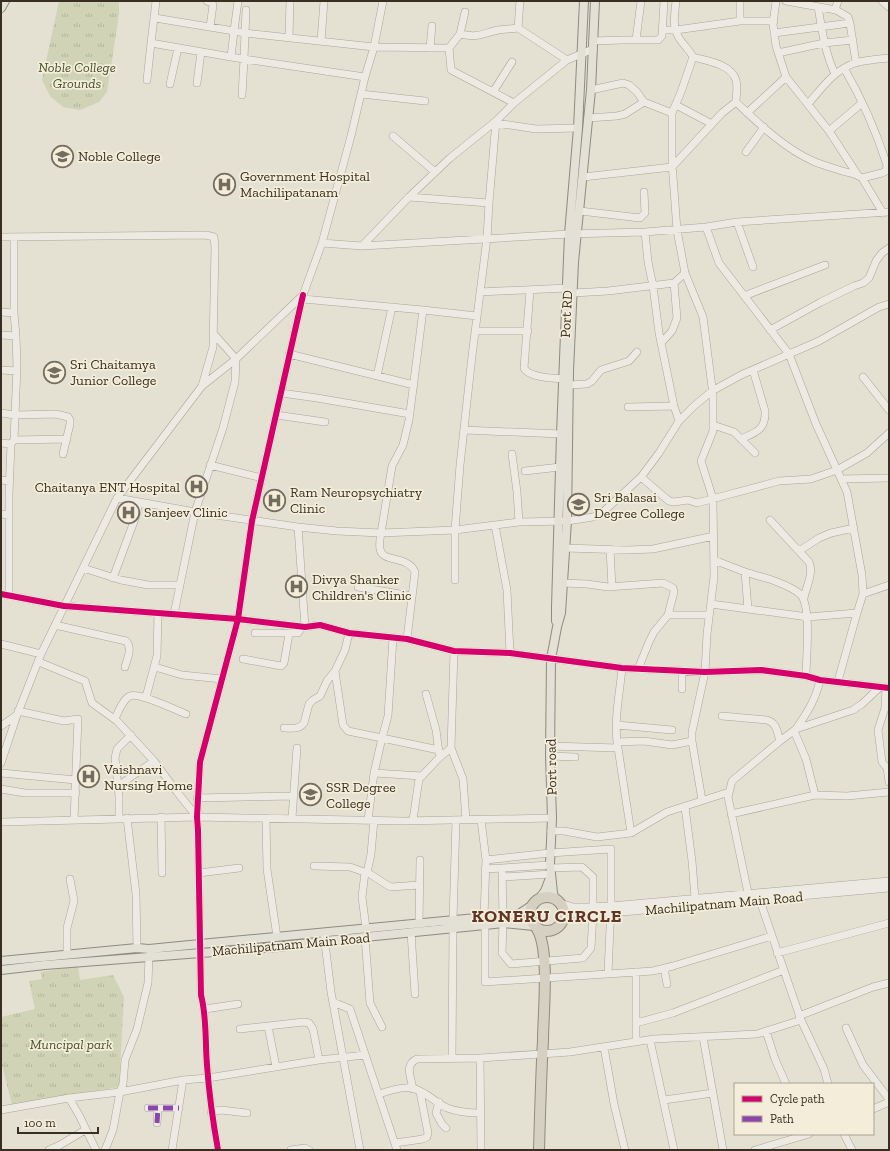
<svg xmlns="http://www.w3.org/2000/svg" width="890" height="1151" font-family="'Zilla Slab',serif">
<defs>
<pattern id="park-tufts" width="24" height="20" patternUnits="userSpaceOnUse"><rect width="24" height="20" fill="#d1d3b6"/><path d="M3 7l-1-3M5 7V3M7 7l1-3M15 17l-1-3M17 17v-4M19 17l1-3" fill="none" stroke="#b4b59c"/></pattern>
</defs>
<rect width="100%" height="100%" fill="#e4e0d2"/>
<path fill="url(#park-tufts)" d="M59,1H119V14L107,92L99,102L80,110L63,107L50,96L42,80Z
M78,966L80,980L113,975L124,997L119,1087L12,1105L1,1061V1017L35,1009L29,981L42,979L41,972Z"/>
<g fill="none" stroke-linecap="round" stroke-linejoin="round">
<defs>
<path id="minor" d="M207,1L212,3L213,5L210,27
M238,1L234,31L245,33L244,59L365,77
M520,1L518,28L567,60
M676,1C675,12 672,26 678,36C682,44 689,49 693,57L681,92L672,113V163L677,230L685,273L703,317L713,395V431L701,461L713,499L714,577L707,634L705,672L692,732V741L702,800
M740,1V21
M776,1L773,24L776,46L786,77
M786,1L836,10L848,17L850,23L856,63
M882,1L889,7
M818,7C822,30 825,53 835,74
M246,10L245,33L374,47L449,48L451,70L514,103
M835,10L838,1
M155,18L234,31L231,57L151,43L156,1
M662,30H676L740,21H774
M774,33L850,23
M460,34C479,38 481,34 498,30C505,29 511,29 518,28
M289,37L290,1
M636,40L641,1
M321,41L324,1
M593,41L623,40H658L662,36L664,1
M430,48L432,26
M449,48L460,34L465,12
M778,53L824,43L853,40
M231,57L244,59L242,95
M693,57C707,61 731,64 736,80C738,87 736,96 736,102
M844,68C862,99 876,131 887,165L886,171L882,173L862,178
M147,80L151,43
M197,83L201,52
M170,84L178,48
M591,90L623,83L629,85L637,92L644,102L672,113
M493,92L512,62
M361,94L425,101
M808,104C822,88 834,70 855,63C865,60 878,59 889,58
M676,105L712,124
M747,113L786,77L829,131L857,174
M588,118L617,116L625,114L644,102
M496,123L536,129L578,128
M829,131L862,103
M393,136L435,172
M746,152L764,127
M583,177L672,167L722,113L736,102C759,124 785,149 815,162C823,165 833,168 842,171C849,173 855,173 862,178L883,213
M409,197L489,203
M580,211L640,218L645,213L644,192
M737,222L753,267
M645,232L648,262L653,286L659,333L674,406L679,421
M1,237L206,235L214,237L215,248L213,347L202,386L117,498L41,654L17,715L1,763
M322,243L351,136L365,77L374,47L383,1
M362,246L409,197L450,158L496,121L514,103L567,60L593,49
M530,290L524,368C529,378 553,378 563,379
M480,292L567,288
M573,293L608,291L674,283L685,273
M744,296L825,265
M303,299L423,310
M1,312L14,313
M477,316L423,310L409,420L403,445L392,466L381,533L455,530L495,525L507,590L510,653
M770,330L821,302L854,286L863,283L869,278L876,261L882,253L889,248
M475,331H528
M1,335L16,336
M661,343L672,331L677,318L674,283
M289,354L414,385
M1,370L17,371
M377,376L392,307
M863,377L889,410
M569,385L587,384L592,381L601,370L629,361L637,352
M202,386L236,359L303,295L322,243L362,246L569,234L645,232L706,227L737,222L889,212
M281,393L317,398L410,414
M628,407L674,406
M1,413L15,415L56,414L68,417L70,420V424L63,454
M276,415L325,422
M713,425L734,432L755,453
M464,430L561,434
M741,439C756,432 766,430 765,411L753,370
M14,440L67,439
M1,443L11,444
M512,454L517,492L519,522
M210,465L262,478
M525,471L560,467
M641,477L669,501L674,502L688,500L697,503L779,481L811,479L837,470L816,424L789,354L719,263L706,227
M841,479L889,478
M1,480L10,481
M117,498L195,512L298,527
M1,514L9,515
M770,520L809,562C814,572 806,588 804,598
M495,525L519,522L567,521L593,517L603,512L641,477L659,453L679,421L694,406L712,391L741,375L819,341L879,307L889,304
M565,548L627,550L653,549L714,536
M610,549L612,587
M799,551L819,538L831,533L854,528
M714,560L745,572
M83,568L121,580L148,585H179
M113,578L136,516L139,502
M455,580V530L460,465L472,356L487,238L489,203L496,121
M563,583L587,584L608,587L663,583L673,588L674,592L668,615L654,632L649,642L638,669
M358,587L412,596
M1,594L64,606L238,619L305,627L320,625L349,633L407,639L454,651L510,653L622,668L705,672L761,670L806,676L820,680L889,688
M863,594L889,585
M9,596V494L11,444L14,440L17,367L16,336L14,313V237
M711,604L808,617L857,613
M748,609L745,572C762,577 787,583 800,594C812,605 806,659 806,676
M174,614L195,512L223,428L235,382L236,359L213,333
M668,615H709
M55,625L126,641C133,648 127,659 125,667
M305,627L298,527L337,531L381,533C380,538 379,544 380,549C382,563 408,555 415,572L407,639
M255,633H298L303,626
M349,633L345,650L335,671L343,725L348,731L382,738L374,773L368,820
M393,638L388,716L382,738L439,750
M1,644L41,654
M454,651L451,748L463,779L466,820
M243,659L281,666L284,663L289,634
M39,662L85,681L92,703L117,721L154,761L177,792L197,817
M155,667L182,675L222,679
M820,680C816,699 807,713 796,729L853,710L862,704L880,687
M838,681L857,613L863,594L862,575L847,492L837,470L867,453L889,433
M886,688L885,708L878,730L882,762L887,768L889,782
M682,689V671
M426,694L436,730L439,753
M146,697L157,656L158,613
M18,711L64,721L78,719L74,820
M722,716L767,720C777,723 777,732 780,741
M115,719C118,712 123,699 130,696C138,692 176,710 186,714
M617,725L672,730
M1,726L17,715
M284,728C291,728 299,730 304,723L309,704L313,700L320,696L327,681L335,671
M794,731L806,759L815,795
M617,742L644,741L672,745L692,741
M550,746L618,748L631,833
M618,748C613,724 620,692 622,668
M550,756L575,757
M1,773L76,780
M374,773L422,776
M118,786L154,761
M1,789L25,793H76
M197,798L294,796
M685,807L692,861L695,898
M731,814L815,795L847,796L889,792
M161,817L162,873
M127,818L136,894L137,948
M266,818L267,869L277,937
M292,818L297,748
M119,819V796L115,758L117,749L131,735
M413,820L419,779L440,757L451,748
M481,820L486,860L484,917
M1,822L197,817L403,821L552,818
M551,831H564L597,837L631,833L667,812L729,792
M486,860L550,853L611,849V906L608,973
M314,866L350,867L370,874L387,885L391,887L419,885
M551,868L582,867L593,877V906
M485,869L502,868
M365,872L362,897L366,928
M199,873L239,868
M367,873L371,854L374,820
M503,877L551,874
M748,893L728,797L732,781L780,741L796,729
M758,895L801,1020L824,1069L828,1084
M560,903L573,907L611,906L889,881
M503,916L502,868L550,865
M453,920L456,820
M419,923L420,860
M503,923L502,953L511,964L583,958L591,948L593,914
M562,923L568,916L574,914L611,913L889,888
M485,925V982L653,971L673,966L772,936
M411,932L415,994
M324,935L331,992L360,1150
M365,937L370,1003L382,1027
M777,953L889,923
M67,954V928L74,901L70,879
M149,956L148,983L137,1029L125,1060L123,1084L120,1092L183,1080L208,1078L319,1060L365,1055
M664,968L667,984
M636,972V1042
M333,1002L350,1009L397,1150
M205,1009L238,1004
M799,1016L873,987L889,983
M636,1023L673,1013L784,970
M268,1026L276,1067
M846,1028L863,1065L889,1099
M240,1029L304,1022L309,1023L313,1029L319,1060
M766,1031L775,1059L786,1084
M703,1037L723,1150
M650,1040L674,1150
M604,1047L614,1104L625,1150
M452,1058L453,927
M480,1058L570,1052L654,1039L757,1034L801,1020
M413,1089C411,1077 404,1065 417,1059L480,1058L481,1150
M379,1094C388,1091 402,1086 412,1088C425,1091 435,1102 447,1108C458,1112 468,1113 480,1113
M69,1098L79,1115L96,1150
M664,1100L713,1093
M439,1102L436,1113L442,1124L446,1128
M148,1108H179
M873,1109L889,1102
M1,1110L69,1098L120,1092L113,1130L105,1150
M211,1112L221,1110L247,1113
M157,1123L158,1108
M844,1134L852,1150
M395,1143L423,1139L427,1137L428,1133L420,1092
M49,1150L60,1145L85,1130
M172,1150L183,1080
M218,1150C213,1122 209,1094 207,1065C205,1042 207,1018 201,995L198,830L197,817L200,762L238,619L252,521L303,295
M291,1150L305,1148L309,1150
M755,1150L809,1134"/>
<path id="major" d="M1,8L5,1
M556,621V607L561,434L569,234L578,128L584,1
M539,899L545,891L550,878
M555,899L553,893L550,864L552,818L550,756L551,659L557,627L561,613L567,521L569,371L574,262L591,90L595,1
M1,961L137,948L149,949L200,944L519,914L531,906
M1,970L45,965L278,947L325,941L485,925L503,923L534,926"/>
<path id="highway" d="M530 914a17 17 0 1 1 34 0a17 17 0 1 1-34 0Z
M537,929C550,949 543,1015 543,1040C541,1077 540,1113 539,1150"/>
</defs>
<use href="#minor" stroke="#aaa59a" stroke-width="8"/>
<use href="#major" stroke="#8f8b81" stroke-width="10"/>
<use href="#highway" stroke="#8f8b81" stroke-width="12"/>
<use href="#minor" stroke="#eceae2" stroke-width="7"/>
<use href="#major" stroke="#e3e0d5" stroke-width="8"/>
<use href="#highway" stroke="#d6d0c3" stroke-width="10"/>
<path stroke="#8e44ad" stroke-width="5" stroke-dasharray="10 5" stroke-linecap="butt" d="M148,1108H179
M157,1123L158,1108"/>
<defs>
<path id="cycleway" d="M1,594L64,606L238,619L305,627L320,625L349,633L407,639L454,651L510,653L622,668L705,672L761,670L806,676L820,680L889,688
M218,1150C213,1122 209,1094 207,1065C205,1042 207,1018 201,995L198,830L197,817L200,762L238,619L252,521L303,295"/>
</defs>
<use href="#cycleway" stroke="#f3edda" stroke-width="8"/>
<use href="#cycleway" stroke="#d6006c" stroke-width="6"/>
</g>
<defs>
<symbol id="university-ring" viewBox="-11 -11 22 22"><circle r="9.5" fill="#f3edda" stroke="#756c60" stroke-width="1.5"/><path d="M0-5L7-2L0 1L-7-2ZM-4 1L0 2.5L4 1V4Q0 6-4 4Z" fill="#756c60"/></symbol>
<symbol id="hospital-ring" viewBox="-11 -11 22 22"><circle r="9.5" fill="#f3edda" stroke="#756c60" stroke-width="1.5"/><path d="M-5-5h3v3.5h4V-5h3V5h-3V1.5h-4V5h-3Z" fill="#756c60"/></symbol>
</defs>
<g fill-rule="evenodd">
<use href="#university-ring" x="50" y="144" width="25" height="25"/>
<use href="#hospital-ring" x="212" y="172" width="25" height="25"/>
<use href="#university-ring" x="42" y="360" width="25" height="25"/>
<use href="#hospital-ring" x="184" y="474" width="25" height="25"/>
<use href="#hospital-ring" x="262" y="488" width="25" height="25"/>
<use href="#university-ring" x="566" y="492" width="25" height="25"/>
<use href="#hospital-ring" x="116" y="500" width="25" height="25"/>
<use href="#hospital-ring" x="284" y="574" width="25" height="25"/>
<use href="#hospital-ring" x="76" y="764" width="25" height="25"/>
<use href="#university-ring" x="298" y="782" width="25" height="25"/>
</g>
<g text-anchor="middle" stroke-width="3.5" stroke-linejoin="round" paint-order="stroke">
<g font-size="14" font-style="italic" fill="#47532b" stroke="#f3edda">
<text x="77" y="72">Noble College<tspan x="77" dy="16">Grounds</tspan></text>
<text x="71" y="1049">Muncipal park</text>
</g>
<g font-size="14" fill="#392e22" stroke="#f3edda" text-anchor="start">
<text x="78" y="161">Noble College</text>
<text x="240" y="181">Government Hospital<tspan x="240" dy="16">Machilipatanam</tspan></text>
<text x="70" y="369">Sri Chaitamya<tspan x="70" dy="16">Junior College</tspan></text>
<text x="180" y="492" text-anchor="end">Chaitanya ENT Hospital</text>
<text x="290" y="497">Ram Neuropsychiatry<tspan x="290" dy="16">Clinic</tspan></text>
<text x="594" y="502">Sri Balasai<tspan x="594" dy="16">Degree College</tspan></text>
<text x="144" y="517">Sanjeev Clinic</text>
<text x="312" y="584">Divya Shanker<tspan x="312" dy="16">Children's Clinic</tspan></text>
<text x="104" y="774">Vaishnavi<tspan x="104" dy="16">Nursing Home</tspan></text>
<text x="326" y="792">SSR Degree<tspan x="326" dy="16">College</tspan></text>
</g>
<g font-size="14" fill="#392e22" stroke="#f3edda">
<text transform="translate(566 314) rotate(-87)" y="5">Port RD</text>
<text transform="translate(551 767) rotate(-91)" y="5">Port road</text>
<text transform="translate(724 903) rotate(-5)" y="5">Machilipatnam Main Road</text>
<text transform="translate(291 944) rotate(-5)" y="5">Machilipatnam Main Road</text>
</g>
<g font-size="18" font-weight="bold" letter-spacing="1" fill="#613525" stroke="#f3edda">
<text x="547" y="922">KONERU CIRCLE</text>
</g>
</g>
<rect width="890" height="1151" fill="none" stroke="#392e22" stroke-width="4"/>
<rect x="734" y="1083" width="140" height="52" fill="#f3edda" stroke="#a9a190"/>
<rect x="742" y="1096" width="20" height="6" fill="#d6006c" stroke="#a9a190"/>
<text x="770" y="1103" font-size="12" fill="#392e22">Cycle path</text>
<rect x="742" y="1116" width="20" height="6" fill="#8e44ad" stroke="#a9a190"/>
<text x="770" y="1123" font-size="12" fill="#392e22">Path</text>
<path d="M18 1127v6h80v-6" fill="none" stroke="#392e22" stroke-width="2"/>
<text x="24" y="1127" font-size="12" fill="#392e22" stroke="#f3edda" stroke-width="3" paint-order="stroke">100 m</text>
</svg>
